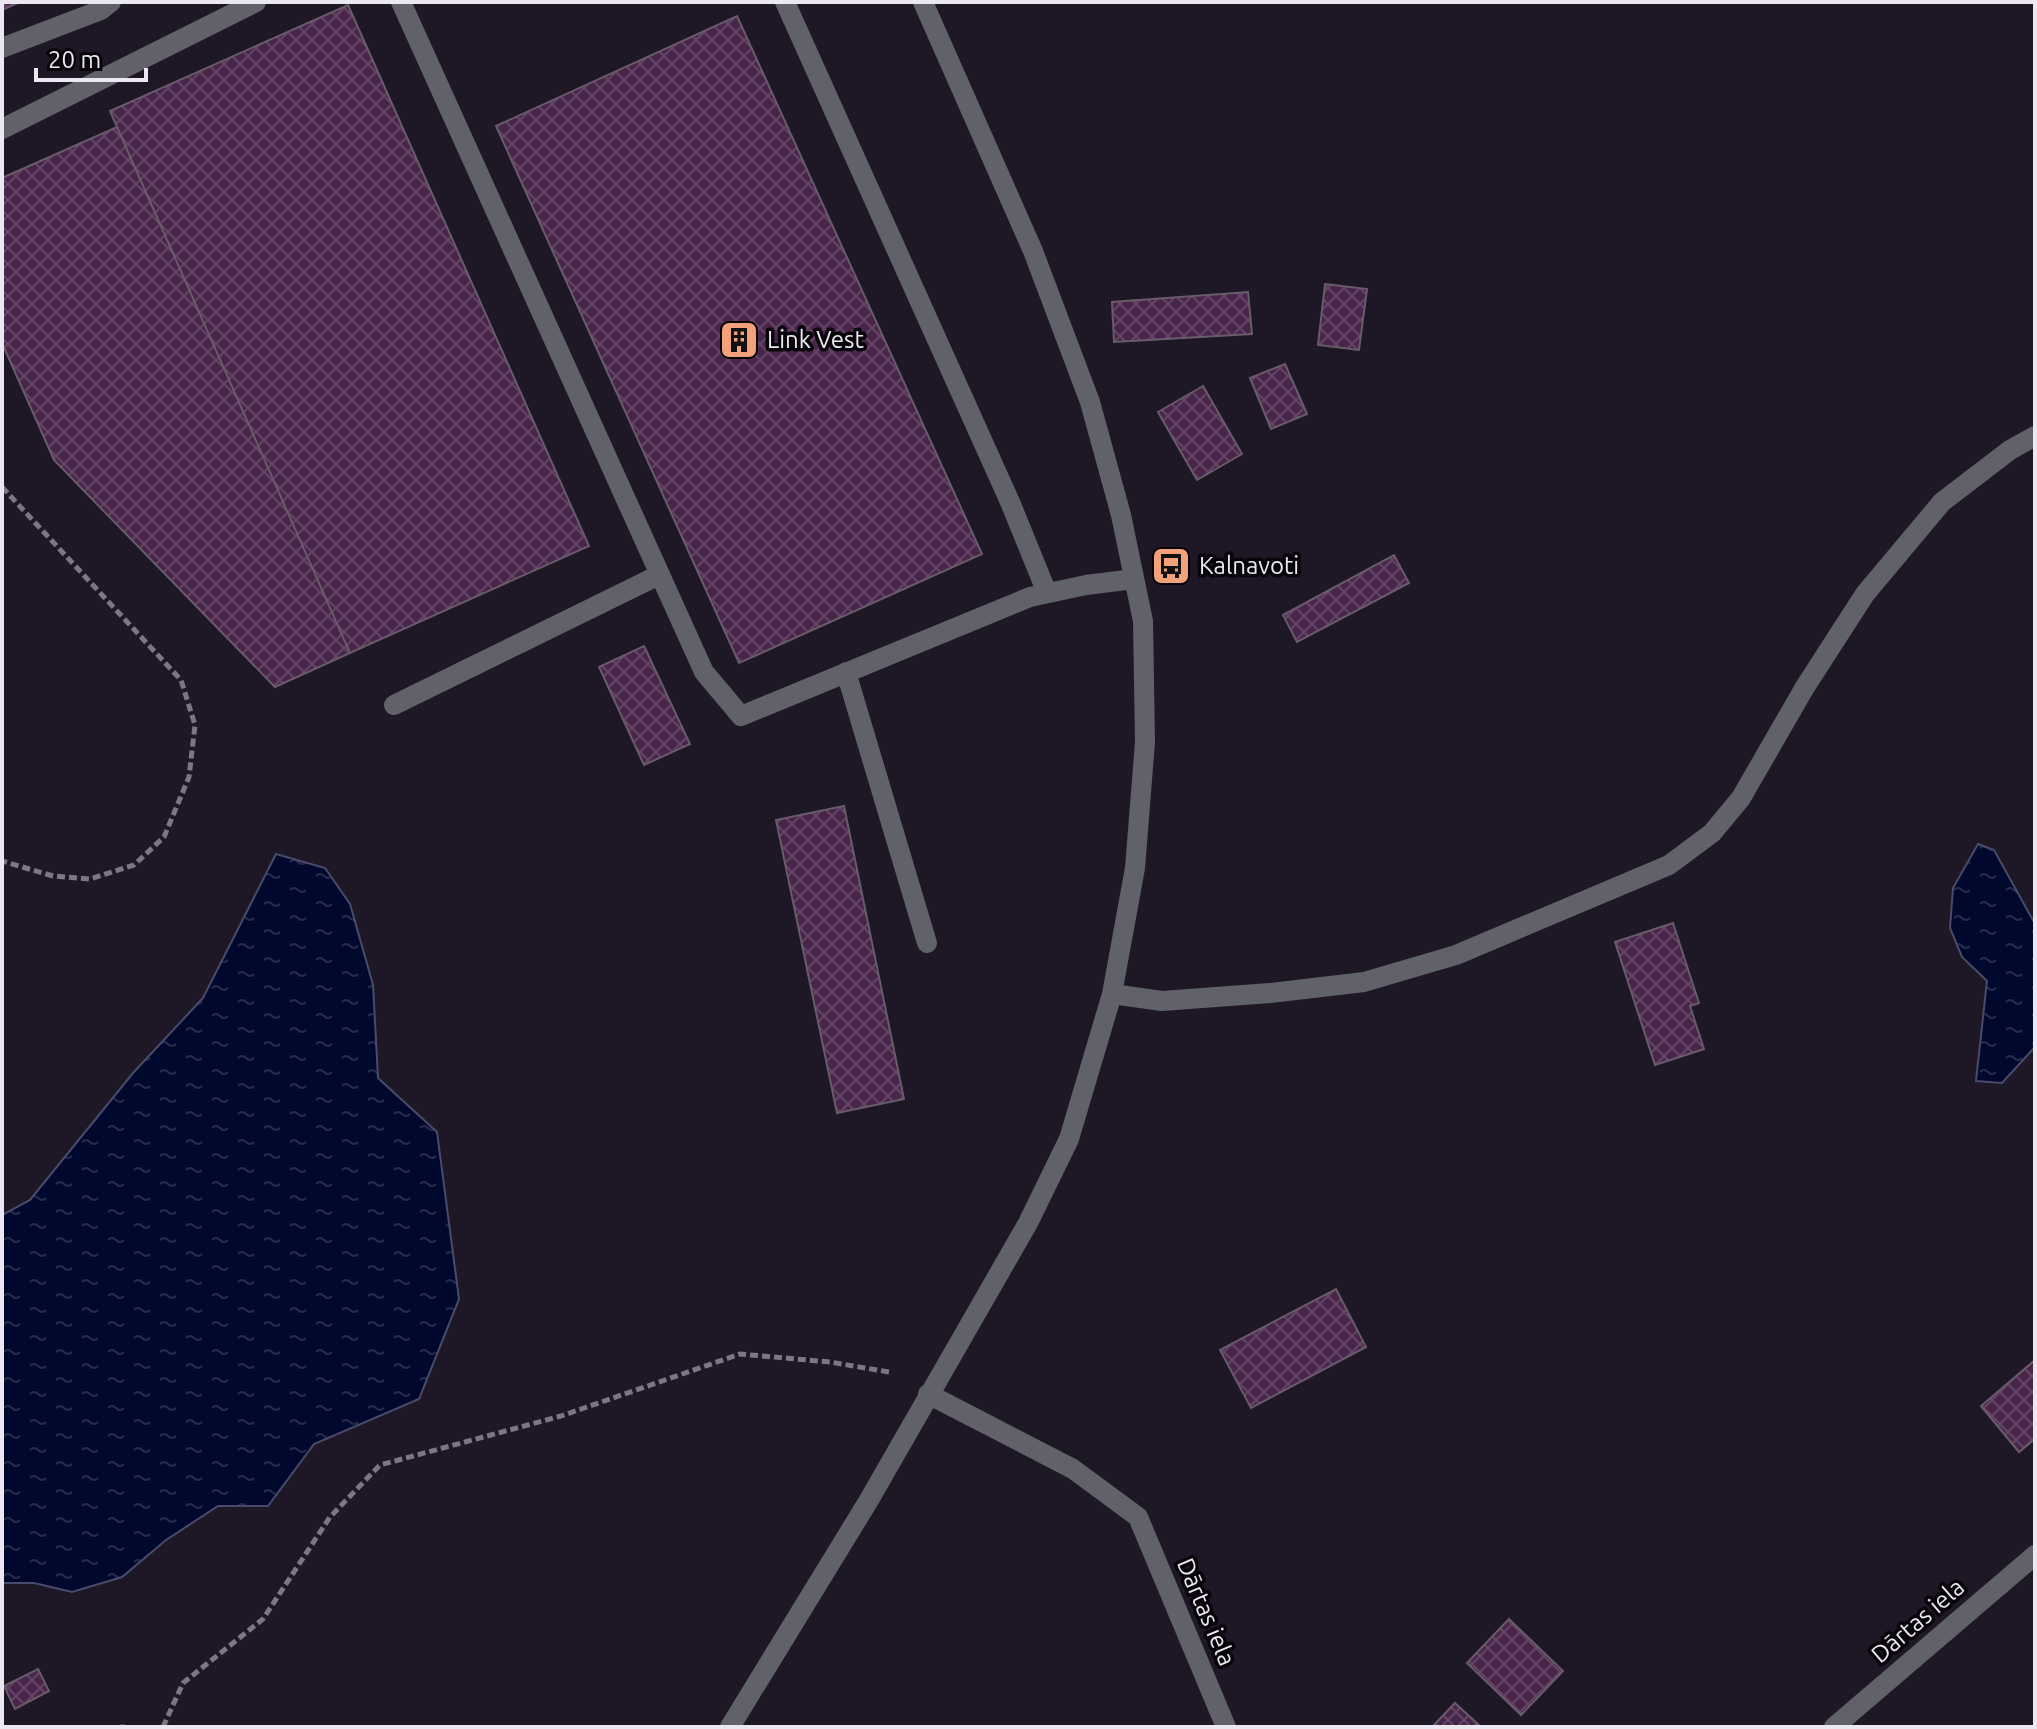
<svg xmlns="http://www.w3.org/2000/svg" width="2037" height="1729" font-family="Ubuntu,sans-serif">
<defs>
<pattern id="water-ripples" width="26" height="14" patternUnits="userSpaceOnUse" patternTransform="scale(2)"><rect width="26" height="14" fill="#01082e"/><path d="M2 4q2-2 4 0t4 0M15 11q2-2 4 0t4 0" fill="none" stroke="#262c4d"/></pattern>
<pattern id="building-cross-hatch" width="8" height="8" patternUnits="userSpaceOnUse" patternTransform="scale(2)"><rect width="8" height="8" fill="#49254b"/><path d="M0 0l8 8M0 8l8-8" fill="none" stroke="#634565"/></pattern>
</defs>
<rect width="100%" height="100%" fill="#1e1826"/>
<path fill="url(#water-ripples)" stroke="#484b69" stroke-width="2" d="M1978,844L1994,850L2035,924V1047L2002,1083L1976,1081L1987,981L1962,957L1950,928L1953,888Z
M276,854L325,868L350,904L373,985L378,1078L437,1132L459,1299L419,1399L314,1444L268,1506H218L166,1540L122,1577L72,1592L34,1583H2V1215L30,1200L133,1073L203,998Z"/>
<path fill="url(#building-cross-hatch)" stroke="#695b69" stroke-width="2" d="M2,2H20L2,10Z
M348,5L589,546L350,653L110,111Z
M737,16L982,554L739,663L496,126Z
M117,127L350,653L275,687L54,460L2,343V178Z
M1325,284L1367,289L1359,350L1318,345Z
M1248,292L1252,334L1114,342L1112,302Z
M1285,364L1307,414L1271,429L1250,378Z
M1203,386L1242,454L1197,480L1158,412Z
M1394,555L1409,583L1297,642L1283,615Z
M644,646L690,744L644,765L599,667Z
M844,806L904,1099L837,1113L776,820Z
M1673,923L1699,1003L1690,1006L1704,1049L1655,1065L1615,942Z
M1336,1289L1366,1347L1251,1408L1220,1350Z
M2035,1360V1439L2019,1452L1981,1406Z
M1509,1619L1563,1671L1521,1715L1467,1663Z
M38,1669L49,1691L15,1709L4,1686Z
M1455,1703L1481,1727H1432Z"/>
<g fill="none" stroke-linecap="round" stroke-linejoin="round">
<path stroke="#7c7784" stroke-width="5" stroke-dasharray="8 4" stroke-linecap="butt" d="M2,487L181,680L195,725L189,777L164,837L134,865L90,879L53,876L2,861
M120,1727H125
M163,1727L183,1683L263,1619L330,1517L380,1465L561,1416L740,1354L830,1362L889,1372"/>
<path stroke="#616169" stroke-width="20" d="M401,2L704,672L741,716L1030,597L1086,585L1134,579
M785,2L1010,502L1047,593
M2,48L101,10L111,2
M2,129L256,2
M846,672L927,943
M394,705L659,575
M1112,994L1162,1001L1270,993L1364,982L1456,955L1669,865L1712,833L1741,798L1805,687L1865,594L1942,502L2010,450L2035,436
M928,1394L1073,1469L1138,1517L1226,1727
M730,1727L869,1500L1028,1223L1069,1139L1112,994L1135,868L1145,742L1143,621L1121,515L1090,402L1033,251L923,2
M1834,1727L2035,1555"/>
</g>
<defs>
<symbol id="building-square" viewBox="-11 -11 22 22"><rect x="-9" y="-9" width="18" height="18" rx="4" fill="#f1a27b" stroke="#07050a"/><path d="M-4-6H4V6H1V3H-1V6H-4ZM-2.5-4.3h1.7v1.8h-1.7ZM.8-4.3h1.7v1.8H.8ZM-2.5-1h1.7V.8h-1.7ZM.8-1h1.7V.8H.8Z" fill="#111"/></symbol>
<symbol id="bus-square" viewBox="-11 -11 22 22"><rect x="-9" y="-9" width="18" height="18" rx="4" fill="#f1a27b" stroke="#07050a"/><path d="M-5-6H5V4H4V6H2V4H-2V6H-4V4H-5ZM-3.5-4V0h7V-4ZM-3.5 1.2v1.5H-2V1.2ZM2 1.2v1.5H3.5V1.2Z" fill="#111"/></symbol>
</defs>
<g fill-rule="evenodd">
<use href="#building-square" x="717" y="318" width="44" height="44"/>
<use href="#bus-square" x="1149" y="544" width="44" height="44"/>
</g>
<g text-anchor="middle" stroke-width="7" stroke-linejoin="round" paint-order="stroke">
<g font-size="24" fill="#ece8f2" stroke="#07050a" text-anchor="start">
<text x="767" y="348">Link Vest</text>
<text x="1199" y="574">Kalnavoti</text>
</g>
<g font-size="24" fill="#ece8f2" stroke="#07050a">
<text transform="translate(1206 1612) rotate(67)" y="8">Dārtas iela</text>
<text transform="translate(1918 1621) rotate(-41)" y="8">Dārtas iela</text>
</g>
</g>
<rect width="2037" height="1729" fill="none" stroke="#ece8f2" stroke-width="8"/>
<path d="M36 68v12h110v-12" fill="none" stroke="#ece8f2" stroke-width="4"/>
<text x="48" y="68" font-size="24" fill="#ece8f2" stroke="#07050a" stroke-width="6" paint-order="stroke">20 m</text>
</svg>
